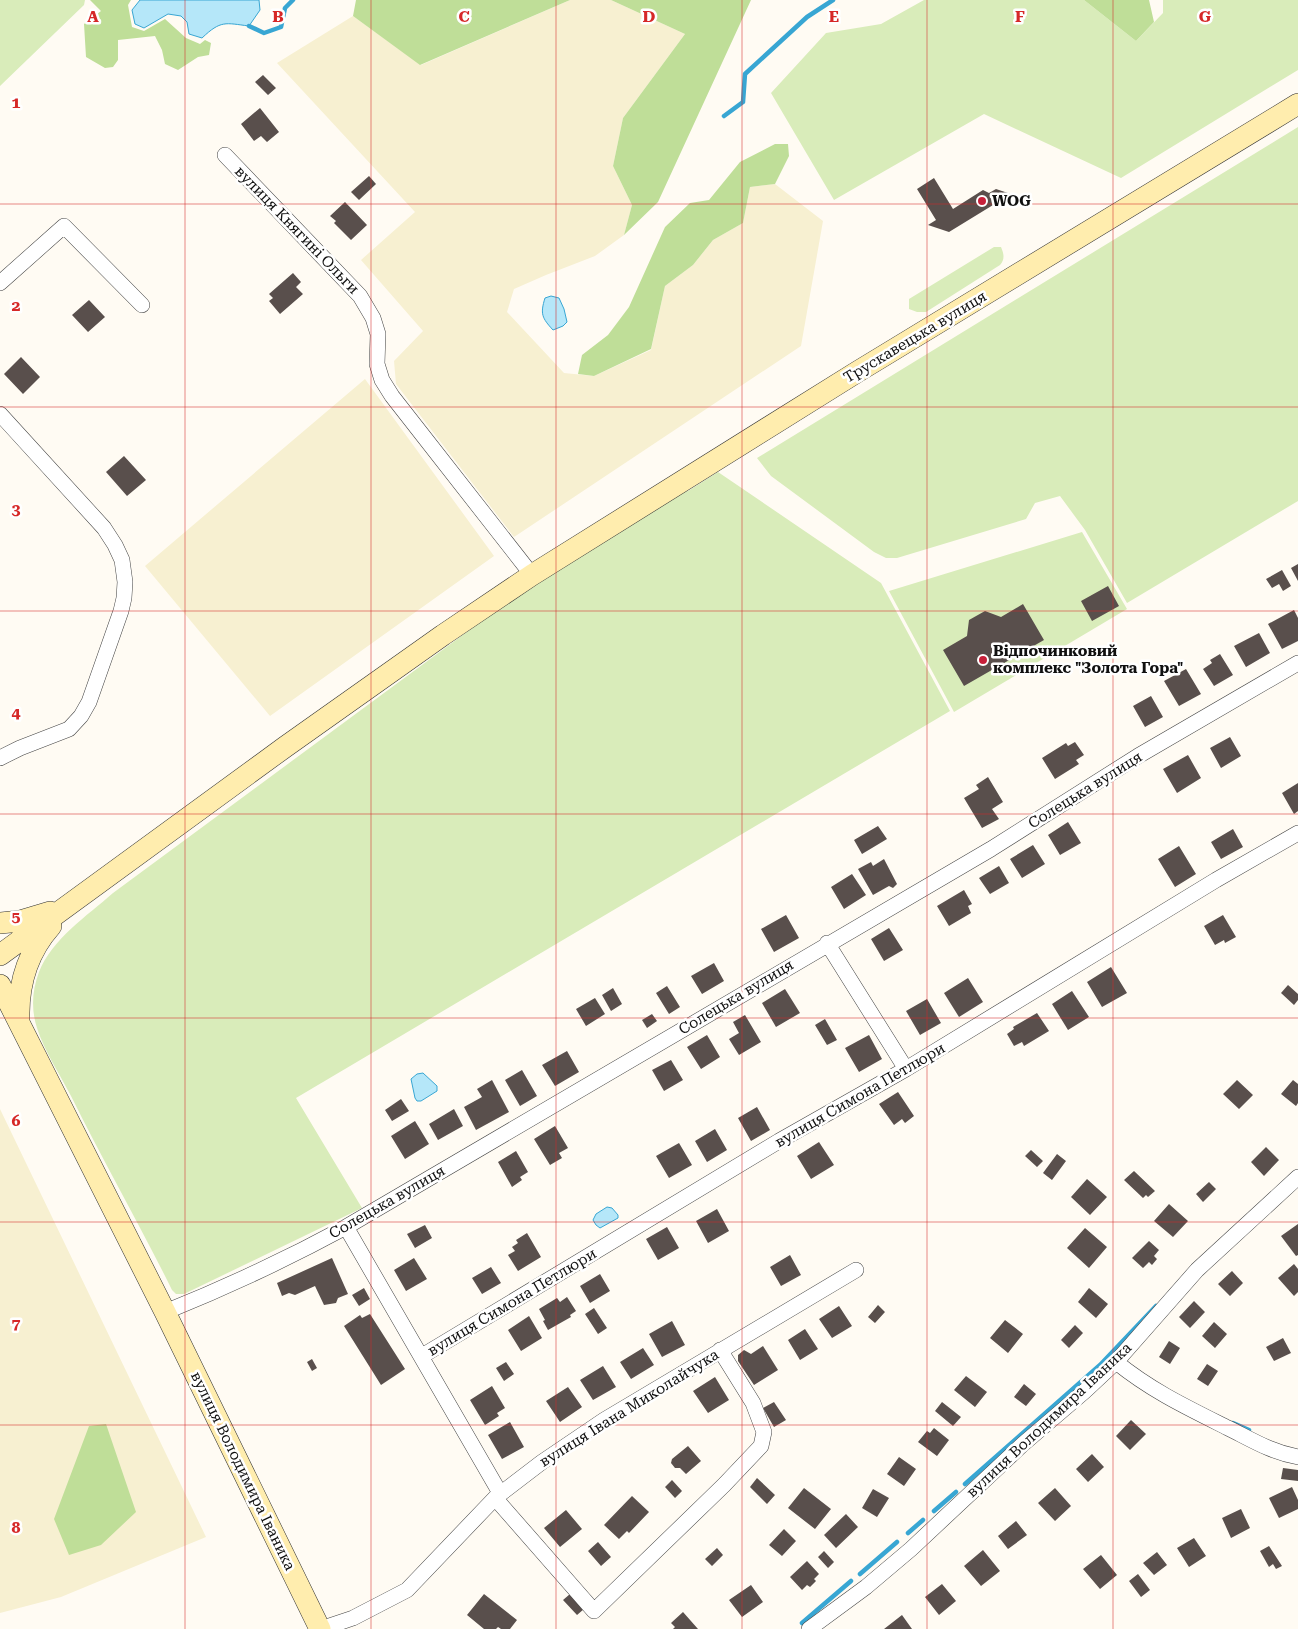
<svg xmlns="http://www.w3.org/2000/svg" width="1298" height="1629" font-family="'Roboto Serif',serif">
<rect width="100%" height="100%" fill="#fffbf3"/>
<path fill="#f7f0d1" d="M570,0H611L685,34L623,118L613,166L632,205L624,235L595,256L546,275L514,289L507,312L564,373L594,376L651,350L665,286L693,265L713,240L743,223L750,187L775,184L823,221L801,346L514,537L396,384L394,361L423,331L361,260L415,212L277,63L353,16L421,65Z
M365,379L494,556L270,716L145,566Z
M0,1109L206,1537L61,1597L0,1613Z"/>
<path fill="#d9ecba" d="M0,0H85L84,5L0,86Z
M924,0H1084L1136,41L1163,13V0H1298V70L1121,178L984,114L834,200L771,93L826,33L881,24Z
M1298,127V501L1127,603L1085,530L1060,496L1035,503L1026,519L897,558H886L874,552L771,476L757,458Z
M994,247H1001C1004,254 1005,259 1000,265L926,312H917L909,309V299Z
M718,472L881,583L950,711L296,1098L362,1208L184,1294H176L172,1290C140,1225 103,1161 71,1096C60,1075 44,1050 37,1028C31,1010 32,990 39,972C52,939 87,916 113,893L506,603L676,493L688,491Z
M1082,532L1127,609L954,712L889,591Z"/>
<path fill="#bfde98" d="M90,0H131L128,5L132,27L144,31L165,19L186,38L200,44L205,40L211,43L209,55L198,57L178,70L165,64L162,50L155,36L118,40V60L113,67L105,68L86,57L84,24L101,11Z
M356,0H570L420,65L353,16Z
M611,0H751L658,202L624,235L632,205L613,166L623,118L685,34Z
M1084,0H1149L1154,22L1136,41Z
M775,144H788L789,156L775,184L750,187L743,223L713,240L693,265L665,286L651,349L594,376L578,374L582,355L608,335L629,307L665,227L690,203L709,200L740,162Z
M106,1424L136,1512L101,1545L69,1555L54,1519L89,1426Z"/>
<path fill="#b5e7f9" stroke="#38a6d3" d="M140,0H259L260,10L249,26C225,23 221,20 202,38L189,34L187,22L181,16L168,14L144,28L135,24L132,10Z
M551,296L559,298L564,309L567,322L563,326L553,330C542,318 540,314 545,298Z
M423,1073L437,1086V1091L421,1101H417L415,1098L411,1079L417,1074Z
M607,1207L612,1208L618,1215V1218L600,1228L596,1225L593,1220L596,1214Z"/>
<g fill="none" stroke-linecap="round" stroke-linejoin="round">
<path stroke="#38a6d3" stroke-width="4.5" d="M249,26L264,33L281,27L285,8L293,0
M724,116L743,102L745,74L807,17L833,0
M1233,1423L1249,1430
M965,1484L1100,1365L1156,1306
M934,1511L956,1492
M908,1533L923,1520
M860,1574L897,1542
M802,1623L851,1581"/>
</g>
<path fill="#594f4c" d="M263,75L276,88L268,95L255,82Z
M260,108L279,132L267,142L261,136L254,141L241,124Z
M369,176L376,184L359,200L351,192Z
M934,178L953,209L983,190L989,193L996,189L1011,194L949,232L928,225L936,220L917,189Z
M345,202L367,225L351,240L334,223L336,221L330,216Z
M293,273L301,282L296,287L303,294L280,314L269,301L273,298L269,294Z
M89,300L105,317L88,332L72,315Z
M21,357L40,377L23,394L4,374Z
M124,456L146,480L127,496L106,472Z
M1298,564V581L1291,568Z
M1282,570L1291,586L1283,591L1279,584L1272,588L1266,579Z
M1108,586L1119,606L1092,621L1081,601Z
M1023,604L1044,640L964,686L943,650L967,636L969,620L985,611L1001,617Z
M1294,610L1298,618V641L1282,649L1268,624Z
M1259,633L1270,653L1246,667L1234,646Z
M1220,654L1233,675L1214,686L1203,669L1212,663L1210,660Z
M1186,669L1201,694L1179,706L1164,681Z
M1151,696L1163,717L1145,727L1133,706Z
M1230,737L1241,756L1221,768L1210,748Z
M1075,742L1084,755L1076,760L1079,764L1055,779L1042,758L1066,743L1068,746Z
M1188,755L1201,778L1177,793L1163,769Z
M988,777L1003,802L992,809L999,819L982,828L964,798L979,789L976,785Z
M1298,783V811L1294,814L1282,793Z
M1068,822L1081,843L1060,855L1048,835Z
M878,826L887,839L862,854L854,840Z
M1233,829L1243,847L1221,859L1211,842Z
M1033,845L1045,864L1022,878L1010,859Z
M1179,846L1196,874L1175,887L1158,859Z
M884,859L897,884L893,888L889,886L873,895L858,869L871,862L873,866Z
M999,866L1009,883L990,894L979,878Z
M852,874L866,895L844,909L831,887Z
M964,890L972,904L968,906L971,913L949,926L937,906Z
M786,915L799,938L774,952L761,929Z
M1223,915L1236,937L1225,943L1224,940L1215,945L1204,926Z
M889,928L903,950L884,961L871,939Z
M714,963L724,981L702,994L691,976Z
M1111,967L1127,993L1102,1007L1087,982Z
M968,978L983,1002L959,1017L944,993Z
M1288,985L1298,994V1000L1294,1005L1281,993Z
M667,986L680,1007L669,1014L656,993Z
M613,988L622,1004L611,1011L602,995Z
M785,989L800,1013L776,1027L762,1003Z
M1072,991L1089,1017L1068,1030L1052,1004Z
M595,998L605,1014L586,1026L576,1009Z
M927,999L941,1023L920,1035L906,1011Z
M1037,1013L1049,1031L1024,1046L1022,1042L1014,1046L1007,1034L1014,1029L1013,1027Z
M652,1014L657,1021L647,1028L642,1020Z
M745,1015L761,1042L739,1055L729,1039L739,1033L733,1022Z
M825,1019L837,1040L827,1045L815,1025Z
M707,1035L720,1057L701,1069L687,1047Z
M869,1035L882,1059L859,1072L845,1048Z
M567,1051L579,1072L555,1086L542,1065Z
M671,1060L683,1080L664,1091L652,1070Z
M522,1070L537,1096L520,1106L505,1080Z
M492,1080L509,1112L476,1130L464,1107L482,1097L477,1089Z
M1237,1080L1253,1095L1239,1109L1223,1094Z
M1293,1080L1298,1084V1103L1296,1106L1281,1094Z
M898,1092L914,1116L905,1123L902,1119L894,1125L879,1104Z
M401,1099L409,1111L392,1121L385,1110Z
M757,1107L770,1130L751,1141L738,1118Z
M454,1109L463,1126L438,1140L429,1124Z
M415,1121L429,1144L405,1159L391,1136Z
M555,1126L568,1148L559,1153L562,1158L550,1165L534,1139Z
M715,1129L727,1150L707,1162L695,1141Z
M819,1142L834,1165L811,1179L797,1156Z
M679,1143L692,1165L669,1178L656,1156Z
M1266,1147L1279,1160L1264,1176L1251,1162Z
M1031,1150L1043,1161L1037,1167L1025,1156Z
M516,1151L528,1172L520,1177L522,1180L512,1187L498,1162Z
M1057,1154L1066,1161L1052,1180L1043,1173Z
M1134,1171L1155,1191L1148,1197L1146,1195L1143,1198L1124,1180Z
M1087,1179L1107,1197L1090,1215L1071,1197Z
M1209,1182L1216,1189L1203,1202L1196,1194Z
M1169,1204L1188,1221L1173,1237L1154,1221Z
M717,1209L729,1231L708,1243L696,1221Z
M1298,1224V1255L1296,1256L1281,1236Z
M425,1225L432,1238L415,1248L407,1234Z
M667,1227L679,1248L658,1260L646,1239Z
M1085,1228L1107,1247L1089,1268L1067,1248Z
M527,1233L541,1257L518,1271L508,1255L515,1251L512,1247L518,1243L516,1240Z
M1149,1241L1159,1250L1154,1256L1157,1259L1152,1265L1149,1262L1143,1268L1132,1258Z
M790,1255L801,1275L781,1286L770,1267Z
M332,1258L348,1294L338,1298L336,1303L324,1305L315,1286L295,1295L289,1293L282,1296L277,1283Z
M414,1258L427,1279L406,1291L394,1270Z
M1294,1264L1298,1269V1292L1294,1296L1278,1278Z
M491,1267L501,1283L482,1294L472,1278Z
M1232,1271L1243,1283L1230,1296L1218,1284Z
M600,1274L610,1291L590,1303L580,1286Z
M364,1288L370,1299L359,1306L352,1295Z
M1089,1288L1108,1304L1096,1318L1078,1302Z
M567,1297L576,1311L570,1315L571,1317L548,1330L543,1321L545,1320L539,1309L557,1298L560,1302Z
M1194,1301L1205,1312L1190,1328L1179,1317Z
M878,1305L885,1312L875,1323L868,1317Z
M839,1306L852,1326L832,1338L819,1319Z
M594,1308L607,1328L598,1334L585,1314Z
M370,1314L405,1369L381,1385L344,1326L360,1315L362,1318Z
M529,1316L542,1338L521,1351L508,1330Z
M1005,1320L1023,1334L1008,1353L990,1338Z
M672,1321L685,1345L662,1357L649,1334Z
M1214,1322L1227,1334L1215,1348L1202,1336Z
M1075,1325L1083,1333L1069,1348L1061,1340Z
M805,1329L818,1349L800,1360L788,1340Z
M1283,1338L1291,1353L1274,1361L1266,1347Z
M1169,1341L1180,1348L1170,1364L1159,1357Z
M763,1346L778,1370L754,1385L738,1361V1355L744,1350L751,1354Z
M643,1348L654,1365L631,1379L620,1362Z
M312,1359L317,1368L312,1371L307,1362Z
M506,1362L514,1374L504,1381L496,1368Z
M1207,1364L1218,1371L1208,1386L1197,1379Z
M603,1366L616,1387L593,1400L580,1380Z
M966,1376L987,1392L975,1407L954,1390Z
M715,1377L729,1400L708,1413L693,1391Z
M1024,1384L1036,1394L1026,1406L1014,1397Z
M492,1386L505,1408L497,1413L499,1416L485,1425L470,1400Z
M568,1387L582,1407L560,1422L546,1401Z
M774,1402L786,1420L774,1427L763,1408Z
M942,1402L961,1417L953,1426L935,1411Z
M1131,1420L1146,1434L1130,1450L1116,1436Z
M510,1422L524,1447L502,1459L488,1435Z
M934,1428L949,1440L937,1456L918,1442L927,1431L930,1433Z
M688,1446L701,1461L686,1474L680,1468H675L671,1463L672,1459Z
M1092,1454L1104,1467L1088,1482L1076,1469Z
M899,1457L916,1469L904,1486L887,1474Z
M1283,1468L1298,1470V1481L1281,1479Z
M757,1478L775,1495L767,1504L750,1487Z
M672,1480L682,1491L675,1498L665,1487Z
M1292,1487L1298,1500V1509L1279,1518L1269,1498Z
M804,1488L831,1509L815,1529L788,1508Z
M1055,1488L1071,1506L1055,1521L1038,1503Z
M873,1489L889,1498L877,1517L862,1508Z
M632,1496L649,1512L629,1533L627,1531L619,1539L604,1525Z
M1241,1509L1250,1528L1231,1538L1222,1518Z
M566,1510L582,1529L560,1547L544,1528Z
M846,1514L858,1527L836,1548L824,1535Z
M1016,1521L1027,1535L1008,1549L998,1536Z
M784,1529L796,1541L782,1556L769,1545Z
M1194,1538L1206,1556L1189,1567L1177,1548Z
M598,1542L611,1557L601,1566L588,1551Z
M1269,1546L1282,1566L1276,1569L1273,1564L1269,1567L1260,1551Z
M717,1548L723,1555L712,1566L705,1559Z
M983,1550L1000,1571L981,1586L964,1566Z
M824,1551L834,1562L828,1568L818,1557Z
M1157,1552L1167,1565L1154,1575L1143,1563Z
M1101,1555L1117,1575L1100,1589L1083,1569Z
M807,1561L819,1574L814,1579L816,1581L810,1587L807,1585L802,1590L790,1577Z
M1138,1574L1150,1590L1141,1597L1129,1581Z
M942,1584L956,1601L939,1615L925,1597Z
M751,1585L763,1602L742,1617L729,1600Z
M484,1594L517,1620L510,1629H501L498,1627L496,1629H484L467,1615Z
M570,1594L584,1609L577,1615L563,1600Z
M683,1612L698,1629H673L675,1627L671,1623Z
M902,1615L912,1629H884Z"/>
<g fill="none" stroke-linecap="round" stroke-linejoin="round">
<defs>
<path id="minor" d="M225,155L360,296L373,318L378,334L377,364L382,380L392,396L532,575
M0,283L64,226L142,305
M0,414L104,528L115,545L122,560L125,582L124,598L121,611L89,702L81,716L69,729L20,748L0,758
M827,943L906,1069
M346,1227L500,1493
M165,1312C227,1287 287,1259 346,1227L991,849L1138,756L1298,663
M422,1356L779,1141L906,1069L1216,880L1298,833
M1116,1362C1152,1391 1186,1407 1228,1428C1252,1440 1271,1452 1298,1457
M495,1498L594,1611L724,1485L761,1446L764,1432L753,1403L720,1350
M320,1629L353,1618L407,1590L495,1498L542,1462L604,1420L856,1270
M809,1629L866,1587L911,1549L1023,1444L1085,1391L1116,1362L1197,1270L1298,1177"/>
<path id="secondary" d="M0,923L20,921L50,912
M0,955L285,747L443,635L532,575L857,372L1298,104
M0,985L165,1312L320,1629
M19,1019C18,984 27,953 51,926"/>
</defs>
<use href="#minor" stroke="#434343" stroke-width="16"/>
<use href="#secondary" stroke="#323232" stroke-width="22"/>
<use href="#minor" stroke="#fff" stroke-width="15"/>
<use href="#secondary" stroke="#ffedae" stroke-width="21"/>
</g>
<path fill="none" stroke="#d62828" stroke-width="1" stroke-opacity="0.55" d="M185,0V1629M371,0V1629M556,0V1629M742,0V1629M927,0V1629M1113,0V1629M0,204H1298M0,407H1298M0,611H1298M0,814H1298M0,1018H1298M0,1222H1298M0,1425H1298"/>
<g fill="#c7203a" stroke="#fff" stroke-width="2">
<circle cx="982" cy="201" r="5"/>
<circle cx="983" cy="660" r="5"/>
</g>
<g text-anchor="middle" stroke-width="5" stroke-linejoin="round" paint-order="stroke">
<g font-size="15" font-weight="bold" fill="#101010" stroke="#fff" text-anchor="start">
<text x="992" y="206">WOG</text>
<text x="993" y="656">Відпочинковий<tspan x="993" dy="17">комплекс "Золота Гора"</tspan></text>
</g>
<g font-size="15" fill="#101010" stroke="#fff">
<text transform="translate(297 230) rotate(46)" y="5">вулиця Княгині Ольги</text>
<text transform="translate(915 337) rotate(-31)" y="5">Трускавецька вулиця</text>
<text transform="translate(1085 790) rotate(-32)" y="5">Солецька вулиця</text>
<text transform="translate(736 997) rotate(-31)" y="5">Солецька вулиця</text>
<text transform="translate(860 1095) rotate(-30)" y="5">вулиця Симона Петлюри</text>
<text transform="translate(387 1202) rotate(-30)" y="5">Солецька вулиця</text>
<text transform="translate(512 1302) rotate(-31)" y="5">вулиця Симона Петлюри</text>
<text transform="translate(629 1408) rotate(-32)" y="5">вулиця Івана Миколайчука</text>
<text transform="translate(1049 1420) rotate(-43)" y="5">вулиця Володимира Іваника</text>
<text transform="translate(243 1471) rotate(64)" y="5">вулиця Володимира Іваника</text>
</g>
</g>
<g font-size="16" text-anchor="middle" font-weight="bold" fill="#d62828" stroke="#fff" stroke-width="5" stroke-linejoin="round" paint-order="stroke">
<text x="93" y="22">A</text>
<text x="278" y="22">B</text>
<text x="464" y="22">C</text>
<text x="649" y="22">D</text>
<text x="834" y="22">E</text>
<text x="1020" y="22">F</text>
<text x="1205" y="22">G</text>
<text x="16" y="108">1</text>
<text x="16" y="311">2</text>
<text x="16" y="515">3</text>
<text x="16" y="718">4</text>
<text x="16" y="922">5</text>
<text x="16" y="1126">6</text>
<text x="16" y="1329">7</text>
<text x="16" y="1533">8</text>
</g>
</svg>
